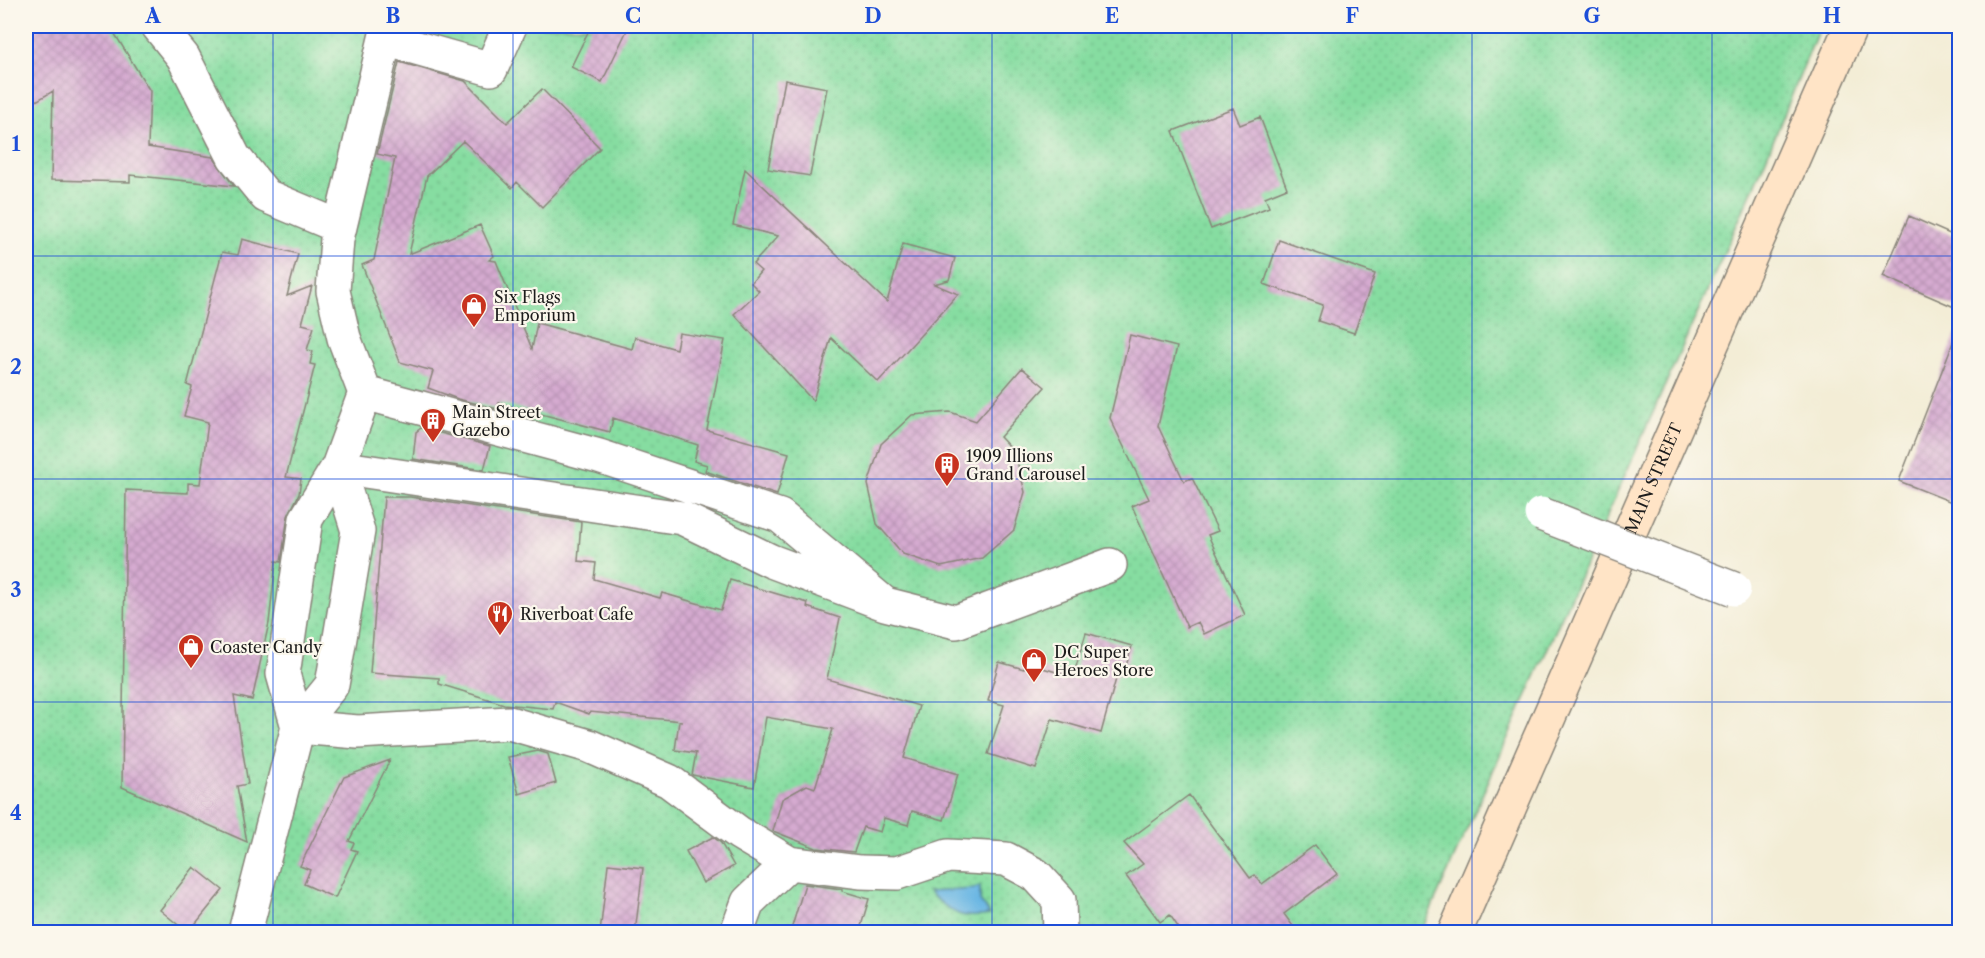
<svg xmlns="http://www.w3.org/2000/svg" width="1985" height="958" font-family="'Libre Caslon Text',serif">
<defs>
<pattern id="park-dots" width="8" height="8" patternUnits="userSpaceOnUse" patternTransform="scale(1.5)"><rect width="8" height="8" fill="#86dda1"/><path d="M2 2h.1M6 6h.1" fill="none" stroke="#73bd8a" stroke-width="1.8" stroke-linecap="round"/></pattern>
<pattern id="building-cross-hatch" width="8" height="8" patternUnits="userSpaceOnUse" patternTransform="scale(1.5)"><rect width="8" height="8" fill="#d5aad0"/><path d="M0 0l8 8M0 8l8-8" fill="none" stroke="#b692b2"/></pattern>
</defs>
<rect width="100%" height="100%" fill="#fbf7ec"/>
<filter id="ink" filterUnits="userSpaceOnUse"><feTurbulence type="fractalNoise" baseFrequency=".0167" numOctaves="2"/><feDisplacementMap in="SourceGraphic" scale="12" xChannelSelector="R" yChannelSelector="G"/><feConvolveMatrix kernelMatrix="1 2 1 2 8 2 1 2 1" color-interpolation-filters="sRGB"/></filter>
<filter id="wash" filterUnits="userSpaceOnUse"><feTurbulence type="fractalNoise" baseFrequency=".008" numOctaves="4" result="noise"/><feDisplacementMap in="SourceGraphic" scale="24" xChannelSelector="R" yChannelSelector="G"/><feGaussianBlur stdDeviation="1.35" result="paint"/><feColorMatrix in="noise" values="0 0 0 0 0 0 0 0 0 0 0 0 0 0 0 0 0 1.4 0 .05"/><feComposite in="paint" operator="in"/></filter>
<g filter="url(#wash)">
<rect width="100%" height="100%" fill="#f3edd6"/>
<path fill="url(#park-dots)" stroke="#517c5e" stroke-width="1.5" d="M26,26H1820L1763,166L1421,932H26Z"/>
<path fill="#69b6e3" stroke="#426980" stroke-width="1.5" d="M980,886V901L990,915C957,920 952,912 928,892L973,889Z"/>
<g id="blocks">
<path fill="url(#building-cross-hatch)" d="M26,26H110L150,91L148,147L213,157L234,186L130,175V182L51,180L53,91L26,107Z
M591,26H629L602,82L571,67Z
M399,62L465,81L507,123L542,89L600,148L542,207L517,182L512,188L463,141L427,176L409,254L480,225L494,256L489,260L496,261L532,349L537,323L632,349L635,337L676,349L679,333L725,340L707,430L789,453L777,495L705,471L707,465L694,461L698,445L613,418L610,432L499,403L498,409L458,399L428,388L433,371L400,362L362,265L374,260L395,158L377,154Z
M785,80L827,88L810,176L768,169Z
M1233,108L1240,125L1260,117L1287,188L1265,197L1269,207L1211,229L1173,131Z
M745,169L887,302L903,244L955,258L949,280L934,284L958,294L878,382L831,338L813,401L734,314L759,291L751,283L761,271L753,264L778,236L733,225Z
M1909,216L1959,238V309L1883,276Z
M242,239L298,254L287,296L312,286L302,324L314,327L307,350L313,351L310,364L315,365L286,477L301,479L299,494L288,516L281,562L276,561L269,623L252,700L234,696L248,784L237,786L247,842L122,787L126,490L188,493V483L200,484L208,422L184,416L192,387L187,385L222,252L238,255Z
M1279,240L1375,274L1354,333L1318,321L1323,305L1264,284Z
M1957,332H1959V505L1899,481Z
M1130,335L1177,347L1158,426L1184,481L1192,478L1218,531L1208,535L1245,615L1204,634L1198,622L1187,627L1132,506L1149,499L1110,418Z
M1022,368L1045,387L1000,437L1015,453L1025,492L1014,530L982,558L941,567L903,554L877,524L868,484L881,444L912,415L950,412L976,421Z
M421,428L490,446L484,470L413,459L416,432Z
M384,497H410L581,522L578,561L596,563L594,579L660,598L662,593L721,610L730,580L808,603L807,607L840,618L827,679L919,706L904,758L958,774L944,820L912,811L908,825L884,818L880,832L863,827L854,852L816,848L773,831L782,799L807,785L815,788L833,729L766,717L754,787L692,775L696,753L675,750L679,721H682L590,712L589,714L555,702L553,709L504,704L439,684V678L370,673Z
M1086,633L1132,646L1123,676L1117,675L1101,733L1052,719L1036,769L988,754L1004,705L988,701L999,662L1024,669L1026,663L1073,677Z
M538,751L548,754L556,783L519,794L508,757Z
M390,760L349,841L354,843L351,849L357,851L335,898L304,884L310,870L300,866L344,777Z
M1189,795L1250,878L1255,875L1262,884L1315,845L1337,874L1284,914L1298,933H1182L1170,915L1160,922L1126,876L1143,864L1124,843Z
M713,837L721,843L734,866L703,883L686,851Z
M608,864L643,868L635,933H600Z
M194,867L223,890L188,933L160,910Z
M805,884L842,889V891L869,899L859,933H790Z"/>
</g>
</g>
<g filter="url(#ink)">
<use href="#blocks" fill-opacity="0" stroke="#888479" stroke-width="1.5"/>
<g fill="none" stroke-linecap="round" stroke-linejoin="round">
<defs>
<path id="street" d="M158,26L183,57L234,157L266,196L340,227
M388,26L337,239L333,291L344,338L365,393L599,456L780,516L885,604L956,622L1110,565
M385,39L491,69L510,26
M789,863L739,833L669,781L589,746L509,723L358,732L298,727L283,674L306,519L338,467L682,518L771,561L885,604
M245,932L298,727L332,685L358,531L338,467L365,393
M737,932L748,902L789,863L860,872L897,873L948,856L1006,859L1036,875L1059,900L1060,932"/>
<g id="secondary">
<path id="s1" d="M1455,932L1851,26"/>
</g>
</defs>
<use href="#street" stroke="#888479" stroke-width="36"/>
<use href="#secondary" stroke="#888479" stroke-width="36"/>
<use href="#street" stroke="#fff" stroke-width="33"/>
<use href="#secondary" stroke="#ffe4c6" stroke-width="33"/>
<defs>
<path id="street-bridge" d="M1541,514L1734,589"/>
</defs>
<use href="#street-bridge" stroke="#888479" stroke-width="36" stroke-linecap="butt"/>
<use href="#street-bridge" stroke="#fff" stroke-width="33"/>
</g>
</g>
<path fill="none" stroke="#1d4ed8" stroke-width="1.5" stroke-opacity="0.55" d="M273,26V932M513,26V932M753,26V932M992,26V932M1232,26V932M1472,26V932M1712,26V932M26,256H1960M26,479H1960M26,702H1960"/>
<defs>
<symbol id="shop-pin" viewBox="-11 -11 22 30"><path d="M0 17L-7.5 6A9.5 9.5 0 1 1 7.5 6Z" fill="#c8321e" stroke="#fbf7ec"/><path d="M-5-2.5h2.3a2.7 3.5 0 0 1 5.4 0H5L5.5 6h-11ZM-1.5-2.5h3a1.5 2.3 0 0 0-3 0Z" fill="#fff"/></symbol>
<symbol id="building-pin" viewBox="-11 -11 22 30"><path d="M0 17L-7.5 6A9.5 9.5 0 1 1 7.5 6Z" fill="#c8321e" stroke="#fbf7ec"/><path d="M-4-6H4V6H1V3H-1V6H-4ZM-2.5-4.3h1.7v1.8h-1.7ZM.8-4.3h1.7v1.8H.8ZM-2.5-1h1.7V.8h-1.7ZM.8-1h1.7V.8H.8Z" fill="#fff"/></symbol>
<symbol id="restaurant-pin" viewBox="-11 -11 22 30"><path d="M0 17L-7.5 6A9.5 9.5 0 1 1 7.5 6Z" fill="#c8321e" stroke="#fbf7ec"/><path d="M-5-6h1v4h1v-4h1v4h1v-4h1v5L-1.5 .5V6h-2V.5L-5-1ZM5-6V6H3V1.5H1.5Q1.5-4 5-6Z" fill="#fff"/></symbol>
</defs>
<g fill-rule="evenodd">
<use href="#shop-pin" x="459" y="291" width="30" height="40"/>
<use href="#building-pin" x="418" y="406" width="30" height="40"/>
<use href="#building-pin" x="932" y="450" width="30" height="40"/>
<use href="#restaurant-pin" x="485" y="599" width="30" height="40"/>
<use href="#shop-pin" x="176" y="632" width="30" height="40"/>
<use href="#shop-pin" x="1019" y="646" width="30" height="40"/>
</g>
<g text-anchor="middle" stroke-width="4.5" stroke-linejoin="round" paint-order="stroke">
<g font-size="16" fill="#1c1c1c" stroke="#fbf7ec" text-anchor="start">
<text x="494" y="303">Six Flags<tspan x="494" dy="18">Emporium</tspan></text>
<text x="452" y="418">Main Street<tspan x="452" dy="18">Gazebo</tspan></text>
<text x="966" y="462">1909 Illions<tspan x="966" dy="18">Grand Carousel</tspan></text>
<text x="520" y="620">Riverboat Cafe</text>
<text x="210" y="653">Coaster Candy</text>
<text x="1054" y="658">DC Super<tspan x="1054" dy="18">Heroes Store</tspan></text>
</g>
<g font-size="16" fill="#1c1c1c" stroke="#fbf7ec">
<text dy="6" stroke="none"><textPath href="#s1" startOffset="495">MAIN STREET</textPath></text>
</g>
</g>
<rect width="1985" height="958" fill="none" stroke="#fbf7ec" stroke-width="66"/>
<rect x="33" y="33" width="1919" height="892" fill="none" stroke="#1d4ed8" stroke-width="2"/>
<g font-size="20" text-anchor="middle" font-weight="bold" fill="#1d4ed8">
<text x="153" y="23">A</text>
<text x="393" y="23">B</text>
<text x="633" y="23">C</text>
<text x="873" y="23">D</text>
<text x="1112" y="23">E</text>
<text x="1352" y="23">F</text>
<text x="1592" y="23">G</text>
<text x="1832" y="23">H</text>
<text x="16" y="151">1</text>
<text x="16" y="374">2</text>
<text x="16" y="597">3</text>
<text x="16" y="820">4</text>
</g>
</svg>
